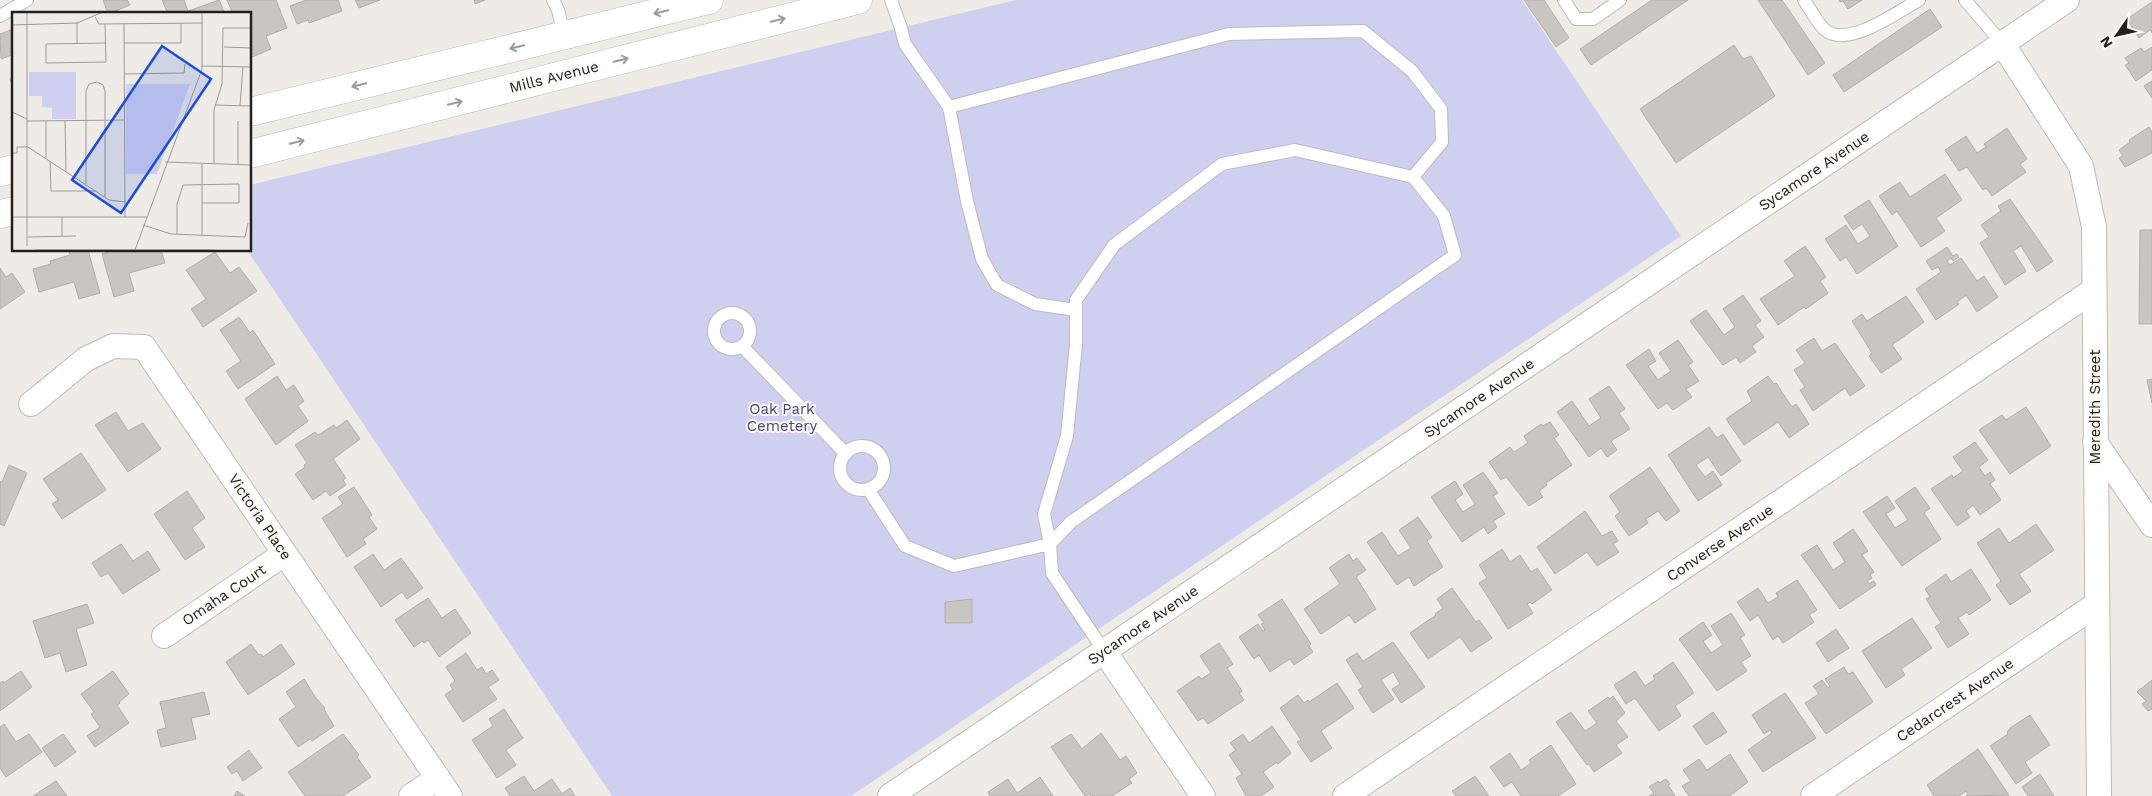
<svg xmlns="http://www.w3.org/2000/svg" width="2152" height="796" font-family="'Work Sans',sans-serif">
<rect width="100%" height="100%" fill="#efece8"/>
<path fill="#cfd0f0" d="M1016,0H1522L1681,236L851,796H612L247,250H250V185Z"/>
<path fill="#c9c5c1" stroke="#b2afab" d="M103,0H127L130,5L108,14Z
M162,0H184L188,11L219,0L225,14H168Z
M227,0H276L287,28L266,36L271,49L250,58V14H233Z
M306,0H338L342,11L309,23L308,20L297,24L290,6Z
M355,0H380L359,8Z
M474,0H485L475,4Z
M1524,0H1544L1569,38L1556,47Z
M1652,0H1688L1591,65L1580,49Z
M1758,0H1782L1825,63L1808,75Z
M1839,0H1862L1848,9L1843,1L1840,2Z
M2152,2V33L2150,30L2139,38L2127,19Z
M1930,9L1942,27L1844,92L1833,75Z
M14,29V54L1,59L0,34Z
M1734,45L1743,59L1751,56L1775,96L1676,163L1640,109Z
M2152,47V70L2136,81L2125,65L2129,63L2125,58L2141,48L2144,52Z
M14,77V89L10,79Z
M2152,81V98L2144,86Z
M2149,127L2152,132V153L2125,167L2119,158L2123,156L2119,150L2130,142L2129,140Z
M2007,128L2027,159L2020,164L2026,172L1992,196L1986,188L1983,190L1967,167L1959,171L1945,150L1966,136L1977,153L1986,147L1984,144Z
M1945,174L1962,200L1936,218L1945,231L1921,247L1897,211L1892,215L1879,196L1900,182L1910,197Z
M2010,199L2053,261L2037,272L2021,246L2013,251L2026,271L2005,285L1980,243L1989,237L1981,225L2001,211L1998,206Z
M1869,200L1898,246L1857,274L1846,257L1840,261L1825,239L1846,225L1858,244L1870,236L1862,224L1853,230L1844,216Z
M2140,230H2152V324H2139Z
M1805,246L1826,277L1820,281L1828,293L1806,309L1804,307L1778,325L1760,299L1795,276L1784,261Z
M1947,247L1953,256L1957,254L1959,257L1953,261L1951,258L1947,261L1950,265L1961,258L1977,281L1984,276L1998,297L1977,312L1966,295L1957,302L1959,304L1936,320L1916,289L1941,272L1938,267L1932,270L1926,261Z
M69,250H88L100,293L79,299L74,282L39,292L33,269L51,264L50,261L70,255Z
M114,250H161L165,263L129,273L134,291L114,297L102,254Z
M215,252L230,273L239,267L257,291L203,327L191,309L206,299L186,270Z
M0,268L6,277L12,273L25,292L0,309Z
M1743,295L1761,321L1755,325L1764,337L1752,346L1756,352L1740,363L1736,357L1723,365L1690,321L1706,310L1724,335L1735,327L1723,309Z
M1906,296L1924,322L1892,345L1902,359L1881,373L1869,356L1872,353L1852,321L1862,314L1867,321Z
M239,317L250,333L253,330L275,364L238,389L226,371L241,361L220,330Z
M1814,338L1822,351L1835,343L1865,386L1850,396L1845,388L1813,411L1800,390L1805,387L1794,370L1805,363L1796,350Z
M1678,340L1693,362L1688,365L1699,381L1686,389L1692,397L1673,410L1667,403L1658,409L1626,365L1649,349L1656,361L1648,366L1658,380L1671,371L1659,353Z
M277,376L286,390L294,385L304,401L298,406L308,421L276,445L245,399Z
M1768,376L1774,384L1776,383L1792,407L1796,404L1809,424L1789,438L1778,422L1744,445L1726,419L1752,401L1747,391Z
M2152,379V403L2147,380Z
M1609,386L1625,409L1619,413L1630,429L1611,441L1617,450L1607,457L1601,448L1589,457L1557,412L1572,401L1589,426L1601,418L1589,399Z
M2026,407L2051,446L2010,474L1979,430L2002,415L2006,420Z
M116,412L128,431L143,423L161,449L128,472L95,425Z
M347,420L360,439L333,459L346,478L343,480L346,485L330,496L326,491L313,500L295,474L305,467L304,465L307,463L295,445L315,432L318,435L334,425L336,428Z
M1550,422L1559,435L1554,438L1572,465L1546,483L1547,485L1539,491L1543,497L1529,506L1506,477L1501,480L1489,462L1510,447L1514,452L1528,443L1524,436L1541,424L1543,426Z
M1709,427L1717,438L1723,434L1741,461L1721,476L1708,457L1696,465L1705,477L1713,471L1722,485L1698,501L1668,455Z
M1975,442L1988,460L1979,467L1985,476L1990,472L1995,480L1990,484L2001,500L1980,515L1973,505L1966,511L1970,517L1957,526L1931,489L1952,475L1953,478L1963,471L1953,457Z
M81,453L106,490L62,519L52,504L58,500L43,479Z
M9,465L27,473L4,526L0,524V481L2,482Z
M1650,467L1680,511L1666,521L1658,511L1646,519L1648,523L1629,536L1615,516L1620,512L1609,496Z
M1483,472L1498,493L1493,496L1505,514L1493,521L1497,527L1488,534L1484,527L1462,542L1431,497L1455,481L1463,494L1455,500L1463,512L1475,504L1463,485Z
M354,487L372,515L369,517L377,529L363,539L366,544L347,557L322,518L343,504L338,497Z
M1915,487L1930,508L1924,513L1941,539L1902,566L1863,512L1887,496L1895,508L1886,514L1895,528L1908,520L1895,501Z
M187,491L205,518L192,528L205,547L185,560L154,514Z
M1585,511L1602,536L1612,531L1618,541L1613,544L1619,552L1597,566L1587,552L1555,574L1537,547Z
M1418,517L1432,537L1427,541L1443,567L1414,586L1409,577L1397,585L1367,542L1382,532L1398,556L1411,548L1399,530Z
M2036,524L2054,550L2019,574L2031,591L2010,605L1996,585L2001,581L1977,543L1999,528L2009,543Z
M1853,529L1868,551L1862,555L1874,572L1870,575L1872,578L1867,581L1869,584L1874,581L1876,585L1840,609L1801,555L1817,545L1833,570L1845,562L1833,543Z
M121,544L133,561L148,551L160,570L123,594L108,573L101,577L92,563Z
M1502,549L1510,562L1520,555L1531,572L1537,568L1552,590L1532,604L1530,602L1527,604L1533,613L1508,629L1479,583L1487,578L1479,565Z
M373,554L384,570L401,558L423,588L407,599L402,592L381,607L354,567Z
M1349,554L1353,561L1357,558L1366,570L1356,577L1376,609L1355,623L1349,615L1321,634L1304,609L1340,584L1329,568Z
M1971,569L1991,600L1969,615L1967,612L1958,618L1969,634L1948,648L1935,627L1941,623L1926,599L1930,597L1925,589L1946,574L1951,582Z
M1797,580L1817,610L1809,615L1814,622L1783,643L1778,636L1773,640L1758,615L1750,621L1737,602L1758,588L1768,603L1778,597L1776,593Z
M1452,588L1476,622L1479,620L1492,638L1471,652L1460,637L1428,659L1410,633L1436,615L1435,614L1443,608L1437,599Z
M428,598L442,618L455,609L471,633L439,657L428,640L424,643L422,641L414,647L395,620Z
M972,599V623H945V602Z
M1282,599L1311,644L1309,646L1313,652L1294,665L1290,659L1270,672L1259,655L1254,659L1239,637L1258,624L1263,631L1265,630L1261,624L1264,623L1258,615Z
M87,604L94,623L76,629L87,665L66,672L60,653L45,658L33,621Z
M1731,613L1745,635L1740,638L1751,656L1741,662L1747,671L1717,691L1679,639L1703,622L1712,635L1703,641L1711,653L1723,645L1711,626Z
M1912,618L1932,648L1901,669L1905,675L1886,688L1862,651Z
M1836,629L1849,648L1828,662L1816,643Z
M1393,642L1425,687L1401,703L1392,689L1400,684L1393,672L1381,680L1394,699L1373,713L1358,690L1363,687L1346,660L1357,653L1363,661Z
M1219,643L1233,664L1227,668L1242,691L1239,693L1244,700L1208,724L1203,718L1198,721L1177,691L1199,676L1201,679L1211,673L1200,656Z
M251,644L259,655L261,654L263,657L281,644L295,664L248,695L226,662Z
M466,653L477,670L482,667L486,674L492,670L499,680L488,687L497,699L463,722L445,695L453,689L450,685L455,681L446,667Z
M1673,662L1694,693L1675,706L1681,716L1659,731L1635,698L1626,704L1614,685L1635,671L1645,686L1655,679L1653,676Z
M1844,667L1848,674L1853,672L1873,702L1826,734L1805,703L1819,694L1813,686L1822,680L1828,688L1830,686L1825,679Z
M21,671L32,687L0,711V683L3,681L4,683Z
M113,671L129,694L119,702L120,703L117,705L129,723L95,747L87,736L100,727L91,714L94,712L81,694Z
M304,679L316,698L325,708L324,709L334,726L312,741L310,739L298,747L279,719L296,707L286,692Z
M2152,680V709L2148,711L2142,704L2146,701L2137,692Z
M1337,683L1354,708L1321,731L1332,748L1311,762L1297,742L1301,740L1280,708L1298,695L1304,703L1308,700L1309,702Z
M204,692L210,714L191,718L196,739L161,747L157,730L166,728L160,702Z
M1785,693L1816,738L1763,772L1748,750L1772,733L1770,730L1764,734L1752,715Z
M1613,696L1625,713L1616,721L1628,737L1616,745L1622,753L1594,772L1589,764L1587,765L1556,722L1571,712L1585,731L1597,723L1588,711L1608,697L1610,699Z
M504,709L523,738L506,750L516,765L497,778L472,740L493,726L489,719Z
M1713,712L1727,732L1706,745L1693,726Z
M2030,715L2050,745L2025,762L2032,773L2016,784L1990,746L2008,734L2007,732L2010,728Z
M4,724L16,742L29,734L42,752L6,777L0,768V727Z
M1272,726L1291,753L1278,764L1277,762L1263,772L1274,787L1261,796H1246L1236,778L1242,774L1229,755L1236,750L1230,743L1243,734L1249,743Z
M1101,733L1120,760L1126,756L1137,773L1129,779L1132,783L1112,796H1091L1090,794L1085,796L1051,747L1071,734L1082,749Z
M63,734L76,752L55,767L42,748Z
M343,734L359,755L357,757L371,777L343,796H305L288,772Z
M1551,745L1576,784L1558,796H1521L1512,782L1504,787L1490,767L1510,753L1521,770L1531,763L1529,760Z
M1978,749L2009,795L1966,796L1968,794L1966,791L1959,796H1934L1927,785Z
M249,750L262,768L243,781L237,771L232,774L227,767Z
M1730,754L1748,782L1730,796H1689L1682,786L1691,781L1683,770L1699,759L1707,770Z
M2040,774L2054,796H2028L2022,787Z
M524,776L534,791L552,779L562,794L570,788L575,796H510L505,788Z
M1475,776L1489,796H1456L1452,791Z
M1040,777L1053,796H990L988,792L1008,779L1017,793Z
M1666,779L1670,784L1668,785L1675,796H1649L1654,793L1649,787L1658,781L1659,783Z
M56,781L67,796H33Z
M237,791L245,796H234Z"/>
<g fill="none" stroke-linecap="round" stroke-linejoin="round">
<defs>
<path id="lane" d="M553,0L558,10L564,35
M891,0L901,28L905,44L949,107
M1564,0L1576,19H1593L1620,0
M1804,0C1810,9 1816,21 1824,29C1846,50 1897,12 1919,0
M1965,0L2002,43
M0,16L27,0
M1076,310L1035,304L997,285L982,259L967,201L949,107L1229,34L1363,31L1412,71L1441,109L1442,142L1413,177
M714 331a18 18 0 1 1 36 0a18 18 0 1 1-36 0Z
M742,346L846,454
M840 468a22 22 0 1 1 44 0a22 22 0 1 1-44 0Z
M868,489L905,546L954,566L1050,544L1071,522L1455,255L1444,216L1413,177L1295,150L1222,164L1114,245L1076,300V344L1067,436L1044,514L1050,544L1052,573L1104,651"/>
<path id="street" d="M2002,43L2081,166L2094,227L2099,796
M31,404L86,359L113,346L144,347L450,796
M2095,442L2152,525
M164,636L284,554
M1104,651L1203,796
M411,796L438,778
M890,796L2067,0
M1345,796L2094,290
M1813,796L2097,604"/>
<path id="primary" d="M250,112L709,0
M250,154L858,0
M0,172L14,169
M0,214L14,211"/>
</defs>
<use href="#lane" stroke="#bebab7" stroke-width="14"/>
<use href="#street" stroke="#bebab7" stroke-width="26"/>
<use href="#primary" stroke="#bebab7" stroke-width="29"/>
<use href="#lane" stroke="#fff" stroke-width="12"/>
<use href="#street" stroke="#fff" stroke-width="24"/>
<use href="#primary" stroke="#fff" stroke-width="28"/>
</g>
<defs><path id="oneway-shaft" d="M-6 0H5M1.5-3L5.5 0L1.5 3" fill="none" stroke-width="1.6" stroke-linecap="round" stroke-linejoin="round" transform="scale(1.25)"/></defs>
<g stroke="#9c9b9b">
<use href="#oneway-shaft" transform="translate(661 12) rotate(166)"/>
<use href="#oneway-shaft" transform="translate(778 20) rotate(-14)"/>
<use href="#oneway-shaft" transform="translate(517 47) rotate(166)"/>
<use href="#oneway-shaft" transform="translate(621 60) rotate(-14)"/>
<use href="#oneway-shaft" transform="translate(359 85) rotate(166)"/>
<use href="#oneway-shaft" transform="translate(455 103) rotate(-14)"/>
<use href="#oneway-shaft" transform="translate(297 142) rotate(-14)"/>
</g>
<g text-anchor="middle" stroke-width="4" stroke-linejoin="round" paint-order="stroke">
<g font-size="15" fill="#232120" stroke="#fdf9f5">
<text transform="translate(554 77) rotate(-14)" y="5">Mills Avenue</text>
<text transform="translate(1814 171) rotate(-34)" y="5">Sycamore Avenue</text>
<text transform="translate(1479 398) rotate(-34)" y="5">Sycamore Avenue</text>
<text transform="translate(2095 407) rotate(-90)" y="5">Meredith Street</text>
<text transform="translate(260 517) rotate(56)" y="5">Victoria Place</text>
<text transform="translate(1720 543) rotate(-34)" y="5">Converse Avenue</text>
<text transform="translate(224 595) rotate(-34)" y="5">Omaha Court</text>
<text transform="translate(1143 625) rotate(-34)" y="5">Sycamore Avenue</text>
<text transform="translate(1955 700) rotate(-34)" y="5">Cedarcrest Avenue</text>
</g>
<g font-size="15" fill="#49467c" stroke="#fdf9f5">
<text x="782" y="414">Oak Park<tspan x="782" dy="17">Cemetery</tspan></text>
</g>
</g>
<g transform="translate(12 12)">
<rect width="239" height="239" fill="#efece8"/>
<path d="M17,60H64V107H40V96L30,95V84H17ZM114,72H178L145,162H114Z" fill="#cfd0f0"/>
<path fill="none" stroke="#9d9b98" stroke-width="1" d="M15,0V234M83,5L87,12L191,11M65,11V32M93,12L94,50L34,51V32L93,31M112,12L113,205M0,13L65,11L91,0M112,31H169V12M212,35L239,36M189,54L239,55M112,62L172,61L173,52M203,93L239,94M228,93L231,55M0,100L15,107M15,109L113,108M53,109L54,159M226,109V152M16,135L97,188L113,190M0,141H5V135H16M34,146V109M38,149L39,179H84M153,150L239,153M202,152V98L210,72L211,16H239M74,172V79L77,72L85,70L91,73L93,79V185M0,205H135M50,205V224M131,213L159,222L233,225L236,211M165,222V192L171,173L227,172V191H190M190,224V152M16,225L64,224M23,238H202M123,238L190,57V0"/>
<path fill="#1d4ed8" fill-opacity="0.15" stroke="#1d4ed8" stroke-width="2.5" d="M150,34L199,67L109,201L60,168Z"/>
<rect width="239" height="239" fill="none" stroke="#232120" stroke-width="2.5"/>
</g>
<g transform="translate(2117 35) rotate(236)" stroke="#fdf9f5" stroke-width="4" paint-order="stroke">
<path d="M0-4L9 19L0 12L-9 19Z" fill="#232120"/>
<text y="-8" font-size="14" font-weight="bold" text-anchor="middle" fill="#232120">N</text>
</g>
</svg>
